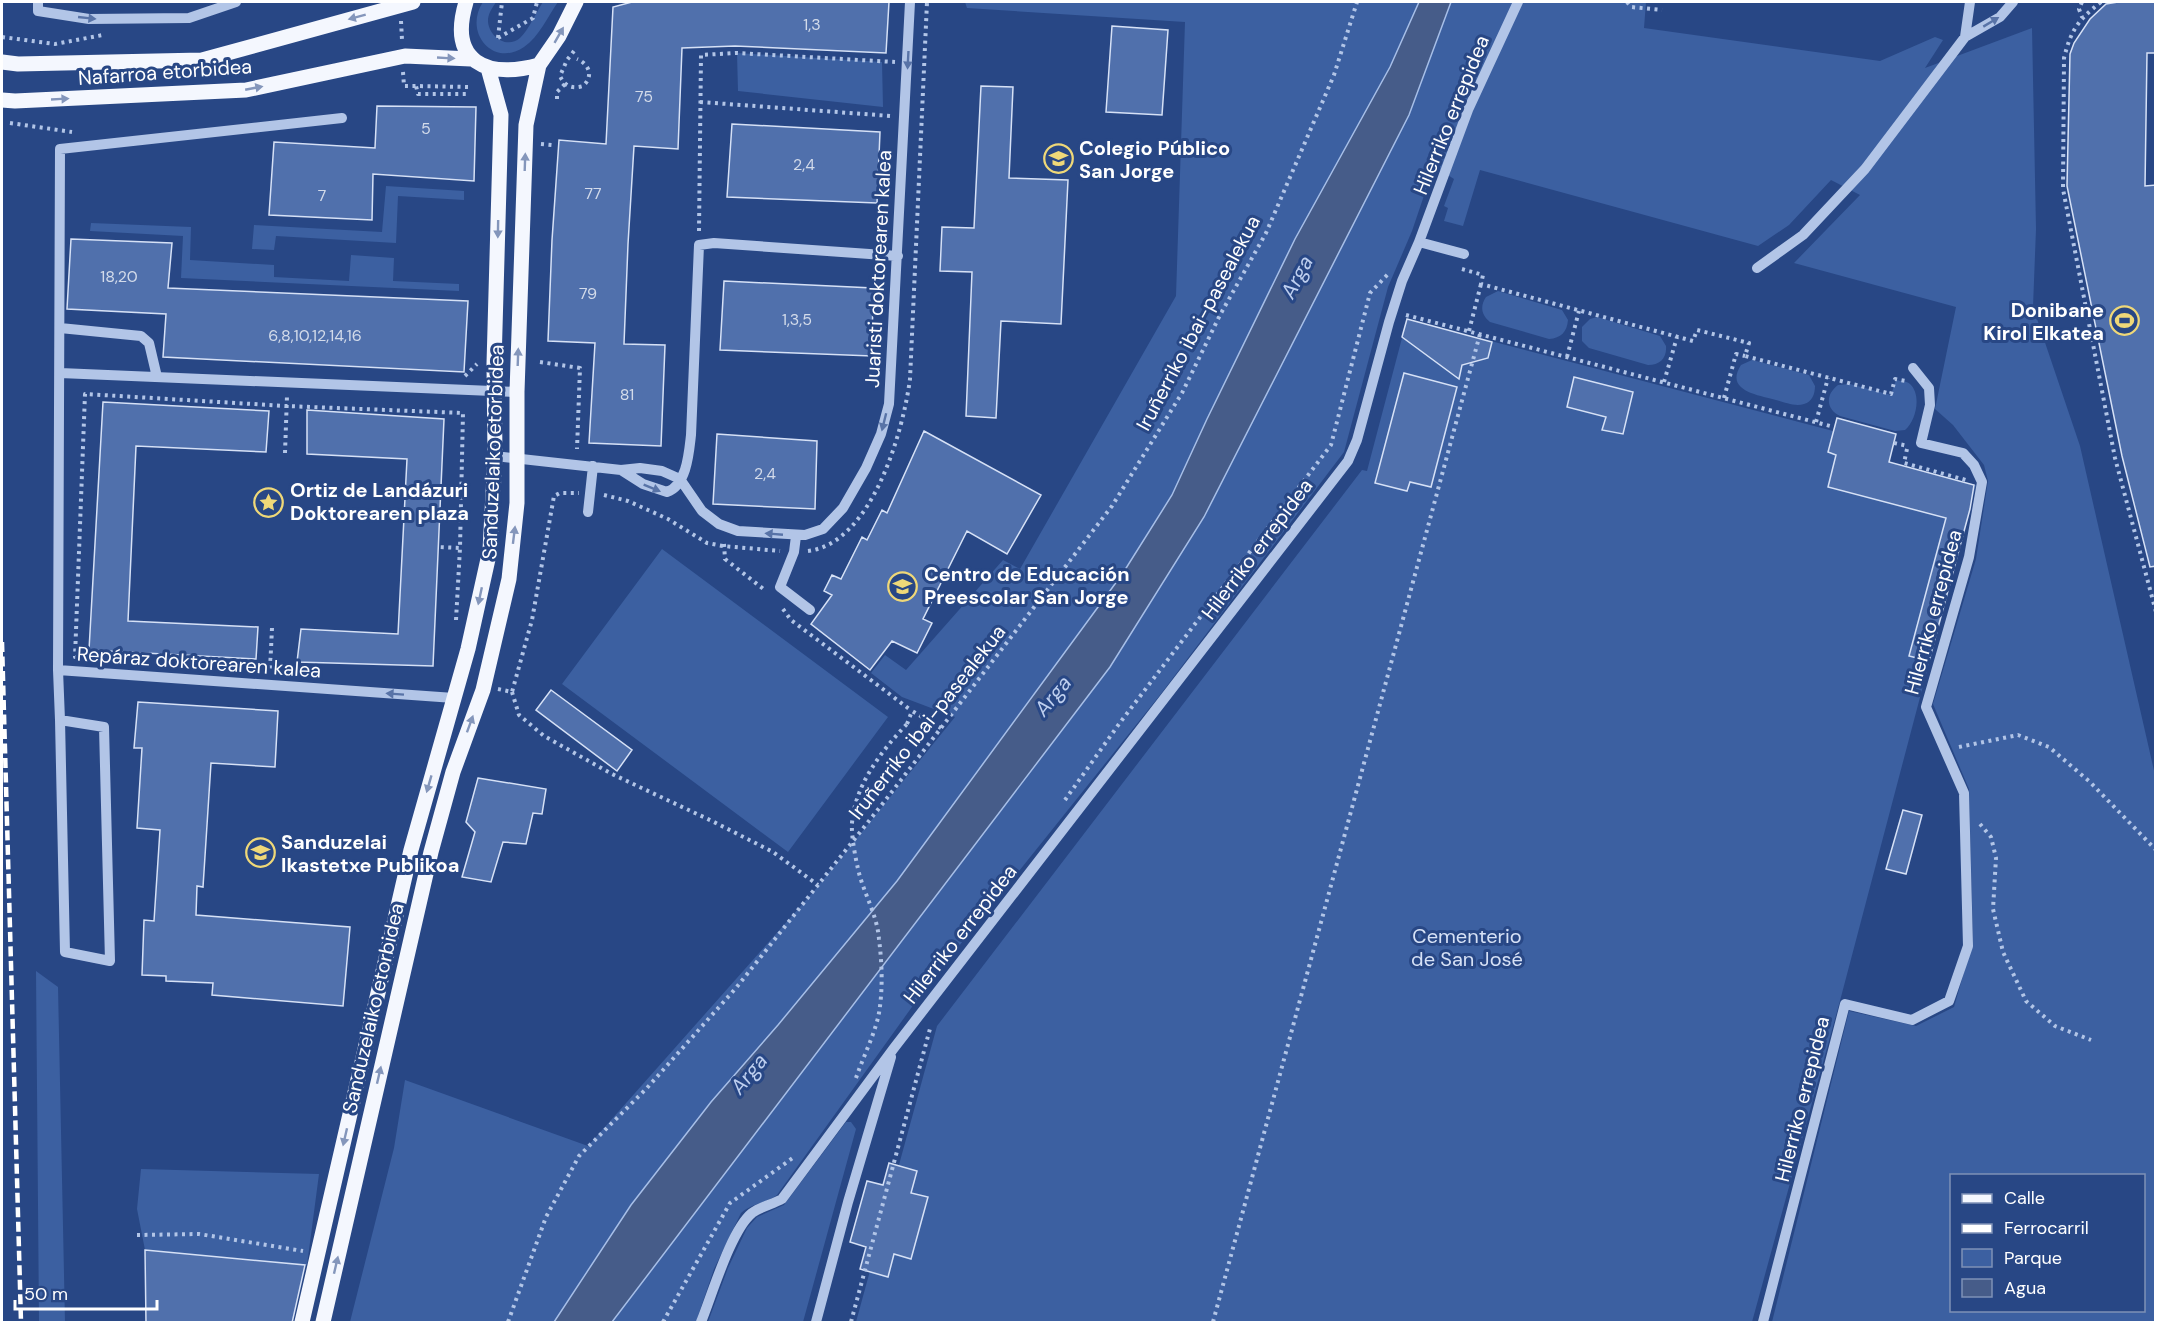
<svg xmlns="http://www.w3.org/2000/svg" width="2157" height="1324" font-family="'DM Sans',sans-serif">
<rect width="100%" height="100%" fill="#284785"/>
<path fill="#3c60a1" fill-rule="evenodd" d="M483,2H496C493,7 489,12 488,19C487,35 506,50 520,38C528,31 537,11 543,2H558C548,16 539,37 524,47C493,68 463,32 483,2Z
M965,2H1419L1390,67L1172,495L1123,573L897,881L778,1025L711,1102L631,1205L554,1322H350L394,1148L405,1080L588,1146L814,891L955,717L902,697L871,673L885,655L906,670L1003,560L1020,569L1176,296L1185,22L967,8Z
M1451,2H1646L1644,28L1880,61L1935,37L1943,40L1925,68L2032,28L2036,229L2033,307L2080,446L2155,775V1322H1772L1849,1011L1916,1026L1954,1007L1973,941L1969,789L1933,704L1976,559L1988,481L1984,465L1953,425L1935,409L1956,307L1794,263L1860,195L1831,180L1789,225L1758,246L1480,170L1463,226L1444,221L1448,208L1444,206L1454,179L1434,166L1412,231L1388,287L1344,452L1160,695L927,986L777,1195C765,1204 752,1203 741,1213L714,1269L696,1322H612L1110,667L1409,115ZM1952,1176H2144V1310H1952Z
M737,53L882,62L883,107L738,91Z
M386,186L464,191V200L398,196L396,243L276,236L274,250L252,249L254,225L382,232Z
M91,223L191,227L190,260L274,265V277L349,281L351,255L394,258L393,281L459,284V291L181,278L183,236L90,231Z
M1498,291L1562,310L1568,320C1567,332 1561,338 1549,339L1490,322C1481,315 1480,306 1486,297Z
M1597,317L1660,336L1666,346C1667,358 1660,365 1648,365L1589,348L1582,341V327L1590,319Z
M1407,319L1833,431L1837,418L1896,434L1889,462L1976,485L1841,997L1752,1322H856L937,1026L1362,470L1367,471Z
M1752,360L1809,375L1815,386C1815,394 1812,402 1804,404C1795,407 1784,402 1776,400C1759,395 1724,391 1741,365Z
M1896,380C1900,381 1907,381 1910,384C1922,395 1916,421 1905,430L1895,431L1840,416C1826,409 1825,395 1838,385L1850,384L1891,395Z
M662,549L888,717L788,852L562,684Z
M36,971L58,987L65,1322H39Z
M846,1122H851L856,1129L803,1322H708L728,1268L747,1228L757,1217L784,1205Z
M141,1169L319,1174L307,1265L145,1250L137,1209Z"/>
<path fill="#465c89" stroke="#a7bfe8" stroke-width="1.5" d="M1419,2H1451L1409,115L1204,517L1110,667L612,1322H554L631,1205L711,1102L778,1025L897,881L1123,573L1172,495L1207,419L1295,239L1390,67Z"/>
<path fill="#5070ac" stroke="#d6e1f6" stroke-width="1.5" d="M632,2H889L886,53L735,46L682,48L678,149L634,146L628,244L624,344L665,345L661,446L589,443L595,343L548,341L552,240L559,140L606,144L613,7Z
M2118,2H2156V53H2147L2145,186L2156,185V566L2150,567L2122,456L2067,186L2070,54L2074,43L2090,19L2106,4Z
M1112,26L1168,30L1162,115L1106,112Z
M981,86L1013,87L1009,178L1068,180L1061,324L1001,321L996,418L966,416L972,272L940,271L942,227L974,228Z
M377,106L476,107L474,181L373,174L372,220L269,215L274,142L375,148Z
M732,124L880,132L877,203L727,197Z
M71,239L172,243L168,288L468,301L464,372L163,357L166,314L67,309Z
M724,281L873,288L872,356L720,350Z
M1407,319L1492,342L1488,358L1462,365L1459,379L1402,337Z
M1404,373L1457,387L1431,487L1410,482L1407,491L1375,483Z
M1574,377L1633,392L1623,434L1602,430L1606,417L1567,407Z
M103,402L269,411L266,452L136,446L128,621L258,627L256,659L89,650Z
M307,410L444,419L433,666L297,662L301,629L398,634L407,459L307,454Z
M1837,418L1896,434L1889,462L1974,485L1970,509L1929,661L1909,656L1946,518L1828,487L1836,455L1828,452Z
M924,431L1041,495L1007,554L967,531L923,619L932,623L917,653L892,641L870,670L811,624L832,595L824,591L832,575L841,579L862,537L867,540L882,510L887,513Z
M717,434L817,441L815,509L713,504Z
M551,690L632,750L617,771L536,710Z
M138,702L278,711L275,767L211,763L203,887L197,886L196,915L350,927L343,1006L212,995L213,983L166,981V976L142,975L144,920L154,921L160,830L137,828L142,748H134Z
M478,778L546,789L542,814L533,813L526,844L503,842L491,882L462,877L475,832L466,822Z
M1903,810L1922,815L1906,874L1886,869Z
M889,1163L917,1171L911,1193L928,1197L911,1259L894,1254L888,1277L860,1269L866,1247L850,1242L867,1181L883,1185Z
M145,1250L305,1265L292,1323H146Z"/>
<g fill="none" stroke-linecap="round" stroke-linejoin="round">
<path stroke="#b2c5e7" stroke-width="4" stroke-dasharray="3 4.5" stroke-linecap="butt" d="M1627,2L1631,7L1662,10
M2082,2L2079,9L2082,17
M2101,2C2078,20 2071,30 2064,58L2063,189L2115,458L2156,612
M401,21L402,40
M2,37L55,44L103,35
M498,38L533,18L537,2
M498,38L502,2
M574,51L567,60L560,76C565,87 573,89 583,86C594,76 589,64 577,59
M403,72L404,86H416
M468,87L416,86L418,94H469
M557,99V92L565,84
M700,102L891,116
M10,123L72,132
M541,144L552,145
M699,231L701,55L737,53L895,62
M1462,269L1483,275L1481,284L1693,341L1697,330L1749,343L1745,356L1891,394L1895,379L1906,381
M1406,315L1834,427
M1469,331L1481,284
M1567,357L1579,311
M540,362L580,368L577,449
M465,376L477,364
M1664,382L1677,337
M1724,398L1736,354L1745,356
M1816,422L1828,378
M1894,443L1908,446
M1907,449L1904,463L1966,480
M285,453L287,396
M604,495L628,501L668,519L707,543L723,546L780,551
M724,544L725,559L766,591
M808,551C872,543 903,432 910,379L927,2
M783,609L791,620L912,711
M456,620L460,548
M272,628L270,670H272
M77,657H75L85,394L286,406L463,413L460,548L438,547
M498,689L512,692L532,620L554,496L560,493H579
M512,692L519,715L544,736L612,774L712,821L773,852L818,885
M907,724L912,711L941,728
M1959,747L2018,735L2049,747L2090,782L2156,850
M1065,800L1119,724L1331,445L1370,293L1389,273
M1980,824L1991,837L1996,858L1993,909L2003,952L2026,1001L2055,1026L2091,1040
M137,1235L199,1234L303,1251
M508,1322L546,1217L579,1156L647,1088L736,988L884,802L1112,506L1182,393L1220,315L1266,233L1334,75L1357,2
M663,1322L730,1203L794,1157
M851,1322L931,1025
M1213,1322L1480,334"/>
<path stroke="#b2c5e7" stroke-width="10" d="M38,2V11L89,19L189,18L236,2
M1965,37L1970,2
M1419,242L1464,254
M1757,268L1803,235L1865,169L1965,37L2000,17L2013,2
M60,328L141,336L149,343L157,377
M60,373L517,392
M495,456L621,470L640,468L662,471L680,479L702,511L719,524L738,531L805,535L823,529L843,508L866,468L881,434L889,404L910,2
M621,470L643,484L667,492C687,485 689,452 691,435L699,245L714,243L898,256
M588,512L593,466
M796,536L794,552L780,587L810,610
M58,670L454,698
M60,720L58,670L60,149L342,118
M60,720L104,727L110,961L65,952Z
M701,1322C712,1295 731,1230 752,1213C760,1207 773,1204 782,1199L894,1048L1348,461L1357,440L1389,322L1402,281L1419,242L1468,110L1518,2
M816,1322L848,1202L891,1057
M1763,1322L1845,1004L1912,1020L1949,1001L1968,946L1964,793L1926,707L1969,557L1982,482L1974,465L1963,453L1921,443L1930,405L1929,388L1913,368"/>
<path stroke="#f4f7fe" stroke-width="15" d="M466,2C448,62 486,79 539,65L559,36L576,2
M2,62L18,64L202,60L413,2
M2,100L15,101L246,90L405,56L471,59
M302,1322L411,850L468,649L490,550L495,456L494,364L501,115L488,68
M323,1322L431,852L453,772L483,690L509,579L517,503V392L526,125L539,65"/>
<path stroke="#fff" stroke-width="4.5" stroke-dasharray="10 4.5" stroke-linecap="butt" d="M2,642L21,1322"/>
<path stroke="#b2c5e7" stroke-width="4" stroke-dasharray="3 4.5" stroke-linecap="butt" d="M856,1078C863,1057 875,1034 879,1013C883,989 882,963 879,939C877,915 865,896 859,873C856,861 851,836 852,823C855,785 882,750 907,724"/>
</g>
<defs><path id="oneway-solid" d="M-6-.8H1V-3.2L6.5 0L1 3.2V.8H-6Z" transform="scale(1.5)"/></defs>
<g fill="#8496bb">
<use href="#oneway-solid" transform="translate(357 17) rotate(165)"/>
<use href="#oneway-solid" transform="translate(559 35) rotate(-60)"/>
<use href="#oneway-solid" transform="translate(446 58) rotate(3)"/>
<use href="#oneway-solid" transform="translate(254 88) rotate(-11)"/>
<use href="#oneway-solid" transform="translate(60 99) rotate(-3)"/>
<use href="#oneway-solid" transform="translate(525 162) rotate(-88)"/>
<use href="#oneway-solid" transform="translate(498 229) rotate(91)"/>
<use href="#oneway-solid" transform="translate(518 357) rotate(-88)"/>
<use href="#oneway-solid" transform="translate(514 535) rotate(-83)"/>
<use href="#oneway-solid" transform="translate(480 596) rotate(102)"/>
<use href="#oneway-solid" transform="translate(470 724) rotate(-70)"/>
<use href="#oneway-solid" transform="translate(429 784) rotate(106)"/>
<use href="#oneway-solid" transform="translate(379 1075) rotate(-77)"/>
<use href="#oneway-solid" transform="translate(345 1137) rotate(103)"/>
<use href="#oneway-solid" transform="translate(336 1265) rotate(-77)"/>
</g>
<g fill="#5873a7">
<use href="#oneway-solid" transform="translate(87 18) rotate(6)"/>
<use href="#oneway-solid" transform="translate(1991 22) rotate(-31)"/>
<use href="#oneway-solid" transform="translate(908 60) rotate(93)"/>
<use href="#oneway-solid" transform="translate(884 422) rotate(104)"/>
<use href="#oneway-solid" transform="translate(652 488) rotate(22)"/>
<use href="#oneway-solid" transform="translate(774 534) rotate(-175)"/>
<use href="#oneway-solid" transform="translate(395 694) rotate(-176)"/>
</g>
<defs>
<symbol id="school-ring" viewBox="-11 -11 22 22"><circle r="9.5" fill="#284785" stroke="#efd878" stroke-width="1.5"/><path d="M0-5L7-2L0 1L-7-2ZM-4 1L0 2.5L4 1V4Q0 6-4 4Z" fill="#efd878"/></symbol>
<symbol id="stadium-ring" viewBox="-11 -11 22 22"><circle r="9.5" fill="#284785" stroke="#efd878" stroke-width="1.5"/><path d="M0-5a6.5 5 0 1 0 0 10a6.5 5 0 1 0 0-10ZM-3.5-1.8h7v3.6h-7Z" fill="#efd878"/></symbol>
<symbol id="sight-ring" viewBox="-11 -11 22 22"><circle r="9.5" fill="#284785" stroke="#efd878" stroke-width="1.5"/><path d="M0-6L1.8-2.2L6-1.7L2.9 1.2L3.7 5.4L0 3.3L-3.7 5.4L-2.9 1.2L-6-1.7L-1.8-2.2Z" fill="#efd878"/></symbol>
</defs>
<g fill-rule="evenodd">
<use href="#school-ring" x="1042" y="142" width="33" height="33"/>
<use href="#stadium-ring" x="2108" y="304" width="33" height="33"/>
<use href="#sight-ring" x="252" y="486" width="33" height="33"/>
<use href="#school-ring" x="886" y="570" width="33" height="33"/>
<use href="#school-ring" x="244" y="836" width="33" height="33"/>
</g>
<g text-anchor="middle" stroke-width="6" stroke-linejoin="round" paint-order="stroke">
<g font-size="16" fill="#d3dbea">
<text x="812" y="30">1,3</text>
<text x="644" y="102">75</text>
<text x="426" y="134">5</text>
<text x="804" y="170">2,4</text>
<text x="593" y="199">77</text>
<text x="322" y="201">7</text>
<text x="119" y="282">18,20</text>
<text x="588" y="299">79</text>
<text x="797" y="325">1,3,5</text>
<text x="315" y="341">6,8,10,12,14,16</text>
<text x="627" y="400">81</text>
<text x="765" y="479">2,4</text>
</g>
<g font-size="20" fill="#fff" stroke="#284785">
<text transform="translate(165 72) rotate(-4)" y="7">Nafarroa etorbidea</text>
<text transform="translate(1451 115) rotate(-68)" y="7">Hilerriko errepidea</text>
<text transform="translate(878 269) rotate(-87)" y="7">Juaristi doktorearen kalea</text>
<text transform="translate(1198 323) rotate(-62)" y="7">Iruñerriko ibai-pasealekua</text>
<text transform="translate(493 452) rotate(-88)" y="7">Sanduzelaiko etorbidea</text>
<text transform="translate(1257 549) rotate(-53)" y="7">Hilerriko errepidea</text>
<text transform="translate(1933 612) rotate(-75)" y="7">Hilerriko errepidea</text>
<text transform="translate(199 662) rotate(4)" y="7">Repáraz doktorearen kalea</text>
<text transform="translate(927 722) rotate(-52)" y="7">Iruñerriko ibai-pasealekua</text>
<text transform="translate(960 934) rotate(-52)" y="7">Hilerriko errepidea</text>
<text transform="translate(373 1008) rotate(-77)" y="7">Sanduzelaiko etorbidea</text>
<text transform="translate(1802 1099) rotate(-76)" y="7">Hilerriko errepidea</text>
</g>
<g font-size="20" font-weight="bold" fill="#fff" stroke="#284785" text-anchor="start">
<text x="1079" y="155">Colegio Público<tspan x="1079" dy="23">San Jorge</tspan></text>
<text x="2104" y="317" text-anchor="end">Donibane<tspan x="2104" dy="23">Kirol Elkatea</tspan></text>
<text x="290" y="497">Ortiz de Landázuri<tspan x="290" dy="23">Doktorearen plaza</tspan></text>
<text x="924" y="581">Centro de Educación<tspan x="924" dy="23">Preescolar San Jorge</tspan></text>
<text x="281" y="849">Sanduzelai<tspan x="281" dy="23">Ikastetxe Publikoa</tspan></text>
</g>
<g font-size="20" fill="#d6e1f6" stroke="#284785">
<text x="1467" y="943">Cementerio<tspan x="1467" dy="23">de San José</tspan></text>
</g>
<g font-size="21" font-style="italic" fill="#becfef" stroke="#284785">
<text transform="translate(1297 277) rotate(-62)" y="7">Arga</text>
<text transform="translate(1053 696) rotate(-51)" y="7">Arga</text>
<text transform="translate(749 1074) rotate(-51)" y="7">Arga</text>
</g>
</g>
<rect width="2157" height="1324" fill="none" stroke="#ffffff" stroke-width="6"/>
<rect x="1950" y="1174" width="195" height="138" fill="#284785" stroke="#7e91b6" stroke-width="1.5"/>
<rect x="1962" y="1194" width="30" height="9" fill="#f4f7fe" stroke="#7e91b6" stroke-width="1.5"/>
<text x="2004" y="1204" font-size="18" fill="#ffffff">Calle</text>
<rect x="1962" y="1224" width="30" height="9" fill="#ffffff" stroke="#7e91b6" stroke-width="1.5"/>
<text x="2004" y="1234" font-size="18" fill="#ffffff">Ferrocarril</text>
<rect x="1962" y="1249" width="30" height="18" fill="#3c60a1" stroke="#7e91b6" stroke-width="1.5"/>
<text x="2004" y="1264" font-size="18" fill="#ffffff">Parque</text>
<rect x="1962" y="1279" width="30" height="18" fill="#465c89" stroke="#7e91b6" stroke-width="1.5"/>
<text x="2004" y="1294" font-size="18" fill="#ffffff">Agua</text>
<path d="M15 1300v9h142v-9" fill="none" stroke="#ffffff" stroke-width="3"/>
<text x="24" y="1300" font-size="18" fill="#ffffff" stroke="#284785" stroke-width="4.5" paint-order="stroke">50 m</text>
</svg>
